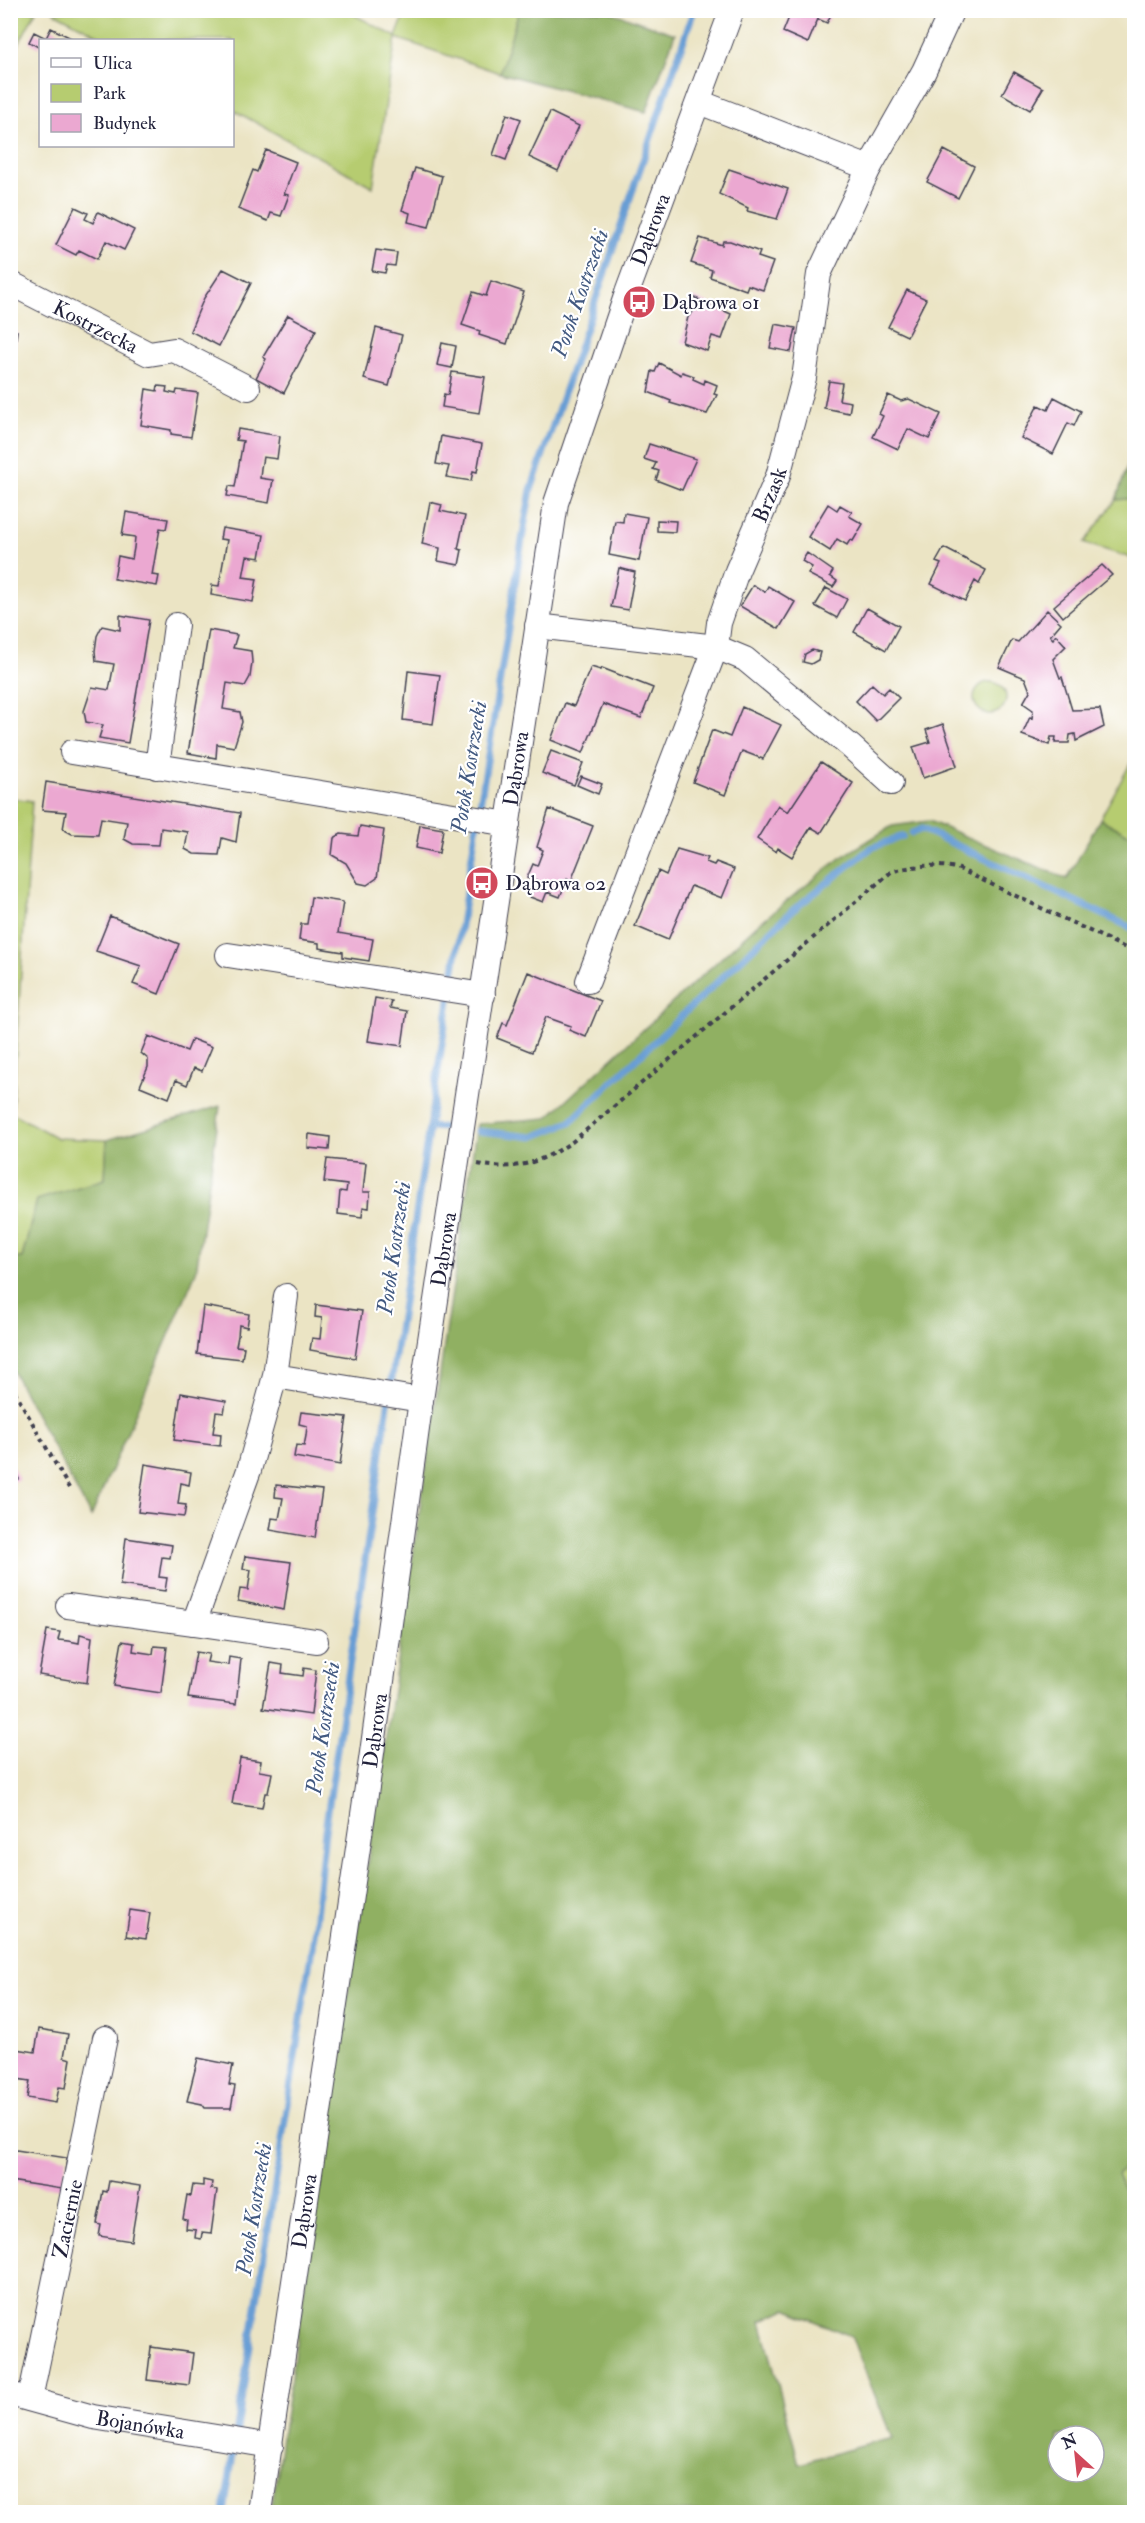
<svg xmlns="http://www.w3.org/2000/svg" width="1145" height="2523" font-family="'IM FELL Double Pica',serif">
<rect width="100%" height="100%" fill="#fff"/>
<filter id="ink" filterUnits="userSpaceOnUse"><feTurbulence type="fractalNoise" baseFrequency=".0167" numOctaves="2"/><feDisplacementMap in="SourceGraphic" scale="12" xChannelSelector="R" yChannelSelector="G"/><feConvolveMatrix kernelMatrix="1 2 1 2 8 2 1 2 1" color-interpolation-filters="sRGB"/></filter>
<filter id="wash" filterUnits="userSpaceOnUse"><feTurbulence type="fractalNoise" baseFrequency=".008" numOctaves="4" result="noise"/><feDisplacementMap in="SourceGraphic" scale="24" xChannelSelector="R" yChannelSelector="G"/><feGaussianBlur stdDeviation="1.35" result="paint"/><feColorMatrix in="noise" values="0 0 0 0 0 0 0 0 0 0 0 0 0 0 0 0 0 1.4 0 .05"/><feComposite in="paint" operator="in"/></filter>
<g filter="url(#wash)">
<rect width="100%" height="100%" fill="#ebe4c4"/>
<path fill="#b6cc70" stroke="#6c7756" stroke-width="1.5" d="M11,10L36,11L18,45L11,73Z
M52,11H347L396,37L406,11H519L500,73L396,38L373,187L233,110L232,40H107Z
M1134,498V559L1084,543L1116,500Z
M974 698a16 16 0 1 1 32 0a16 16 0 1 1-32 0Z
M1134,757V837L1100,819Z
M11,798L32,801L12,1113L57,1138L107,1140L105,1179L37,1200L22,1258H11Z
M1134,2157V2212L1117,2175Z"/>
<path fill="#90b062" stroke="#59694e" stroke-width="1.5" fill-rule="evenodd" d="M519,11H608L675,34L646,112L500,73Z
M1134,425V498L1116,500L1133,449Z
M1100,819L1134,837V2157L1117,2175L1134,2212V2512H271L477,1124L547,1118L757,925L840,858L892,826L929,821L1067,879ZM786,2309L851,2336L892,2438L799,2463L761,2321ZM1058,2436H1094V2472H1058Z
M220,1106L196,1272L91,1517L11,1368V1258H22L37,1200L105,1179L107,1140Z"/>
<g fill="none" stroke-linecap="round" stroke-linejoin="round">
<path stroke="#689dd4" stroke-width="7" d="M912,833L922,829L1134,929
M429,1127L447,1128
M478,1131L533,1137L570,1122L793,910L871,848L903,836
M224,2512L314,1935L325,1831L429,1127L523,534L531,490L694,10"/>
</g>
<g id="blocks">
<path fill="#eba8d1" d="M792,10H833L827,23L818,19L808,43L783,32Z
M51,28L75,40H40V48L29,42L34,32L46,38Z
M1014,72L1043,88L1030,110L1002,94Z
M550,112L579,126L558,171L529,157Z
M507,114L521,119L506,160L493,155Z
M266,150L296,162L284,194L289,195L281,216L271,213L268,221L238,209L253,170L257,172Z
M944,150L974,166L958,198L927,182Z
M415,168L442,176L429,227L408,222L410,213L402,210Z
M729,169L788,189L777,219L747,211L748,208L719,194Z
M75,207L88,213L85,219L93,223L98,212L134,230L124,250L106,241L97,259L79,250L76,255L56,245Z
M700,238L722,245L723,241H730L760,252L758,257L773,262L763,290L748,285L746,290L710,277L712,270L691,263Z
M376,250L397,253L395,266L387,265L385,273L372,271Z
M223,269L251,283L219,346L190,331L204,298Z
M491,281L524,292L507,344L479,335L480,331L462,325L473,292L486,296Z
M907,290L926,299L907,336L888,327Z
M693,297L731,314L722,339L712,336L707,351L682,342L688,317L693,312L689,310Z
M288,315L316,330L284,393L256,378L266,359L263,357Z
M775,324L796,328L791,352L770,348Z
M376,328L402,335L389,386L364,379Z
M10,330L17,331L12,373H10Z
M442,343L456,346L452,368L437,365Z
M659,363L681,375L682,372L694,376L693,379L704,384L705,380L717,385L714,394L717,395L707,414L670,403L671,401L648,392L652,371L655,372Z
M452,372L485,377L479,413L442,407L444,394L448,395Z
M829,381L842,383L839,400L851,402L849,413L824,408Z
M158,386L167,387L166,392L176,394L177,390L198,393L191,437L171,434V430L141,425L146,389L157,391Z
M888,395L901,401L909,399L941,414L929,439L908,429L898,449L873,437L883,416L879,414Z
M1054,397L1081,411L1074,426L1068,423L1053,454L1021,438L1038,405L1048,410Z
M238,429L280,436L277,459L263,457L261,468L260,478L273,480L269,503L227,496L229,486L235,487L243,441L236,440Z
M441,436L482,444L477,472L473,471L471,481L446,477L449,466L436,464Z
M649,444L696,459L682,490L656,480L659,471L653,469L656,463L644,459Z
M430,502L442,505L440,511L465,516L458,549L462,550L459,565L438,561L440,548L422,544Z
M828,504L837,510L840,505L852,512L849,516L863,524L853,541L850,540L847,545L837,539L830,551L808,537Z
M126,512L168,519L166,529L160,528L152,575L159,576L157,586L114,579L118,556L132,559L134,548L135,537L122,535Z
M624,513L647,517L639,561L609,555L615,521L623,522Z
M657,520L676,521L675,532L657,531Z
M222,528L264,535L260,558L247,556L243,577L257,579L253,602L211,595L212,585L219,586L227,540L220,539Z
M944,548L986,570L979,584L975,581L965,601L931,584L941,564L936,562Z
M807,553L833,571L830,576L837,581L833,587L808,574L812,567L802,561Z
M1102,565L1112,575L1063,617L1054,606Z
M619,568L635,572L628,610L611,607Z
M753,585L765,592L768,586L795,602L779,629L740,606Z
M826,588L847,599L837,618L815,606Z
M867,608L899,626L886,650L854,632Z
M1047,610L1061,623L1050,636L1053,639L1056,635L1066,646L1053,659L1060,678L1062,677L1072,710L1100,709L1104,727L1076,741L1075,734L1070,735L1069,743H1055L1056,737H1051L1049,745L1022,735L1030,717L1032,718L1033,710L1023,703L1030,691L1025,678L999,667L1012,640L1018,642Z
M120,615L149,620L128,743L99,738L103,725L86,722L84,711L92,687L109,690L114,664L96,661L95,651L97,636L102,626L120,630Z
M209,630L237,635L233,648L251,651L252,662L250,677L245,686L227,683L223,709L240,712L242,722L234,747L217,744L216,758L188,753Z
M812,650L820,652L818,660L811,664L803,662L805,654Z
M591,667L601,670L602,668L653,688L641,718L603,704L583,753L551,740L565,703L574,706Z
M408,671L440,675L433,724L403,720Z
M872,684L883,694L889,688L899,698L876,721L856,701Z
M742,707L781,725L763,759L742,751L725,795L693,782L712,730L730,737Z
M943,724L957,766L923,778L913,747L930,742L926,730Z
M551,751L583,763L574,785L542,773Z
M821,762L853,783L821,833L811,827L792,857L778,848L776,852L757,839L778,805L788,812Z
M581,776L602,784L598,794L577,785Z
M46,782L240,813L236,842L222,838L219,855L194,854L185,849L188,832L161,828L159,845L133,844L124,839L127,822L101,818L98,835L72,834L63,829L66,812L42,810Z
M549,809L593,826L571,881L567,879L560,897L547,892L543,902L530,897L536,881L527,878L533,864L537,866L543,850L537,847Z
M420,825L443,829L439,853L416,848Z
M360,826L384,830L377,878L367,885L358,883L346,863L332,855L334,838L341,834L358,836Z
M677,849L708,858L706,862L714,865L716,862L734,869L722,898L691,886L668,940L635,926L658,871L666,875Z
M311,897L343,902L338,933L373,939L369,961L343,957V952L319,948V943L299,940L301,924H307Z
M110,916L179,944L159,994L133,984L141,966L96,951Z
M528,972L601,1001L586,1037L569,1030L571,1026L546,1017L532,1052L497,1038L503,1023L507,1025Z
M375,998L392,1001L390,1008L407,1011L402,1046L368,1041Z
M148,1036L187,1051L192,1039L212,1047L202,1071L194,1068L187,1085L176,1080L169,1098L140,1086L148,1067V1059L141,1053Z
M309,1134L330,1137L329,1150L308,1148Z
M327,1159L366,1163L363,1192H370L369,1208L363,1207L362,1217L338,1214L340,1191L346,1192L347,1185L324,1182Z
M316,1305L362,1311L355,1358L310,1350L312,1338L320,1339L322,1318L315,1317Z
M203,1306L249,1314L247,1327L239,1325L238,1336L236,1346L244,1347L242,1359L197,1354Z
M181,1393L226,1401L224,1413L216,1412L213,1433L221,1434L220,1446L174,1440Z
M301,1412L347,1417L340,1465L294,1457L296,1445L304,1446L306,1436L307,1426L299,1424Z
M10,1463L19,1479L10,1483Z
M145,1464L191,1472L189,1485L181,1483L178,1504L186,1505L184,1517L138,1512Z
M276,1485L322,1490L315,1538L270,1530L272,1518L279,1519L283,1498L275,1497Z
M126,1538L172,1545L170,1558L162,1557L159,1577L167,1578L165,1591L120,1585Z
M245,1556L291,1562L284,1610L238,1601L240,1589L248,1590L251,1570L243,1569Z
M47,1630L60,1632L58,1640L69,1641L79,1643L80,1634L92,1637L87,1683L39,1675Z
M122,1641L134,1643L133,1651L153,1654L154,1646L167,1647L161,1693L114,1686Z
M196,1652L209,1654L207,1662L228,1665L229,1657L241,1659L236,1704L188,1698Z
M271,1663L283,1665L282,1673L303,1676L304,1668L316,1670L311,1715L263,1708Z
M240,1758L261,1761L259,1771L272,1773L268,1793H265L262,1808L232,1804Z
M130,1910L150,1913L146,1939L126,1936Z
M39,2029L68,2034L64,2057L71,2059L66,2088L59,2087L56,2103L27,2098L30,2081L10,2078V2048L35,2052Z
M198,2058L233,2065L229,2085L235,2086L231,2108H205L202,2104L187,2101Z
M10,2149L67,2158L62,2189L10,2181Z
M203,2180L212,2182L211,2189L217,2190L211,2234L202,2233L201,2239L195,2238L196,2230L186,2229L187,2220L183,2219L187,2195L191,2196L193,2185L203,2186Z
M109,2181L140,2186L131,2241L99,2236L101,2225L97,2224L103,2191L107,2192Z
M151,2347L193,2353L189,2385L147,2380Z"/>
</g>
</g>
<g filter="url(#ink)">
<use href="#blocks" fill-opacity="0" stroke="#403f50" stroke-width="1.5"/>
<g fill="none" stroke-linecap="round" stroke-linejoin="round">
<defs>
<g id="minor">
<path d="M699,102L869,168"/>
<path id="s1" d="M10,283L149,354L174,350L248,388"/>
<path d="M537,626L716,647L745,659L850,746L891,783"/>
<path d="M72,752L508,824"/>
<path d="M157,767L176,625"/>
<path d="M228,955L483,995"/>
<path id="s2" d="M588,981L716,647L719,623L737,571L778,476L804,378L819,274L869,168L924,71L952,10"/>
<path d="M286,1296L275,1376L421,1400"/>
<path d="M275,1376L249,1470L194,1623L316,1641"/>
<path d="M68,1606L194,1623"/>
<path id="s3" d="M10,2394L93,2417L271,2446"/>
<path id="s4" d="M30,2399L105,2038"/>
<path id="s5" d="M260,2512L371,1760L421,1400L556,503L627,293L732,10"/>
</g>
</defs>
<use href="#minor" stroke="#403f50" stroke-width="26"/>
<path stroke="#403f50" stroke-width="4" stroke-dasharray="4.5 4.5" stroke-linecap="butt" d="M478,1164C516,1171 540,1163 572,1142L891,872C914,865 933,864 957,868L1134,952
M10,1383L69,1488"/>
<use href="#minor" stroke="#fff" stroke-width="24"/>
</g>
</g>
<defs>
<symbol id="bus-disc" viewBox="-11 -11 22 22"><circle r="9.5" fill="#d1495b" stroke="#fff"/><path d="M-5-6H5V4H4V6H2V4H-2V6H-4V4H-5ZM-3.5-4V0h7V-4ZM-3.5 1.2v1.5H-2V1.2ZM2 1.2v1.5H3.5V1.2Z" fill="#fff"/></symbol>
</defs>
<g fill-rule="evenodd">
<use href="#bus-disc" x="620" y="283" width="38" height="38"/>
<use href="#bus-disc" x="463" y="864" width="38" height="38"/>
</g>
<g text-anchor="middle" stroke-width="4.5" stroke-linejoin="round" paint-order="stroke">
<g font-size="21" fill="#22223b" stroke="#fff">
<text dy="7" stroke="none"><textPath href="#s5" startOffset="2320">Dąbrowa</textPath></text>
<text dy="7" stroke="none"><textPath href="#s1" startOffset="96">Kostrzecka</textPath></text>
<text dy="7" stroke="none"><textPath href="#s2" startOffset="520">Brzask</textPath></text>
<text dy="7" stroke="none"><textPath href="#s5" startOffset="1762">Dąbrowa</textPath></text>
<text dy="7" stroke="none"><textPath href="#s5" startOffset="1276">Dąbrowa</textPath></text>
<text dy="7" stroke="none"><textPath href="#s5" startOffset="790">Dąbrowa</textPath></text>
<text dy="7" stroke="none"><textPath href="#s5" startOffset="304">Dąbrowa</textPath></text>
<text dy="7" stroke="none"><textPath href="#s4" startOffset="184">Zaciernie</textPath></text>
<text dy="7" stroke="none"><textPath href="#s3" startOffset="134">Bojanówka</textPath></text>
</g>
<g font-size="21" fill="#22223b" stroke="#fff" text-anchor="start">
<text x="662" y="309">Dąbrowa 01</text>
<text x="505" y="890">Dąbrowa 02</text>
</g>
<g font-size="22" font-style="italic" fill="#425980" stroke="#fff">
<text transform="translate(579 293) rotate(-71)" y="8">Potok Kostrzecki</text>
<text transform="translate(468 767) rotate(-81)" y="8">Potok Kostrzecki</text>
<text transform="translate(393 1248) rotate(-82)" y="8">Potok Kostrzecki</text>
<text transform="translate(322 1728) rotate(-82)" y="8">Potok Kostrzecki</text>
<text transform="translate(253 2209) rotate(-81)" y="8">Potok Kostrzecki</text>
</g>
</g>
<rect width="1145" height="2523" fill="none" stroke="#fff" stroke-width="36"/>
<rect x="39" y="39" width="195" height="108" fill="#ffffff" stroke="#a7a7b1" stroke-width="1.5"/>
<rect x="51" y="58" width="30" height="9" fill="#ffffff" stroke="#a7a7b1" stroke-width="1.5"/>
<text x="93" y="69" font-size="18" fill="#22223b">Ulica</text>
<rect x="51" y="84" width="30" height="18" fill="#b6cc70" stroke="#a7a7b1" stroke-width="1.5"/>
<text x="93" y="99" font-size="18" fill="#22223b">Park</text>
<rect x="51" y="114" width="30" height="18" fill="#eba8d1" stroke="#a7a7b1" stroke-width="1.5"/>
<text x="93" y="129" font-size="18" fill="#22223b">Budynek</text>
<g transform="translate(1076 2454) rotate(333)"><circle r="28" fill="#ffffff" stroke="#a7a7b1" stroke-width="1.5"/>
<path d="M0-4.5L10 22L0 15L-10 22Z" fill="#d1495b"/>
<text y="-9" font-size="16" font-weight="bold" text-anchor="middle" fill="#22223b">N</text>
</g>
</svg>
